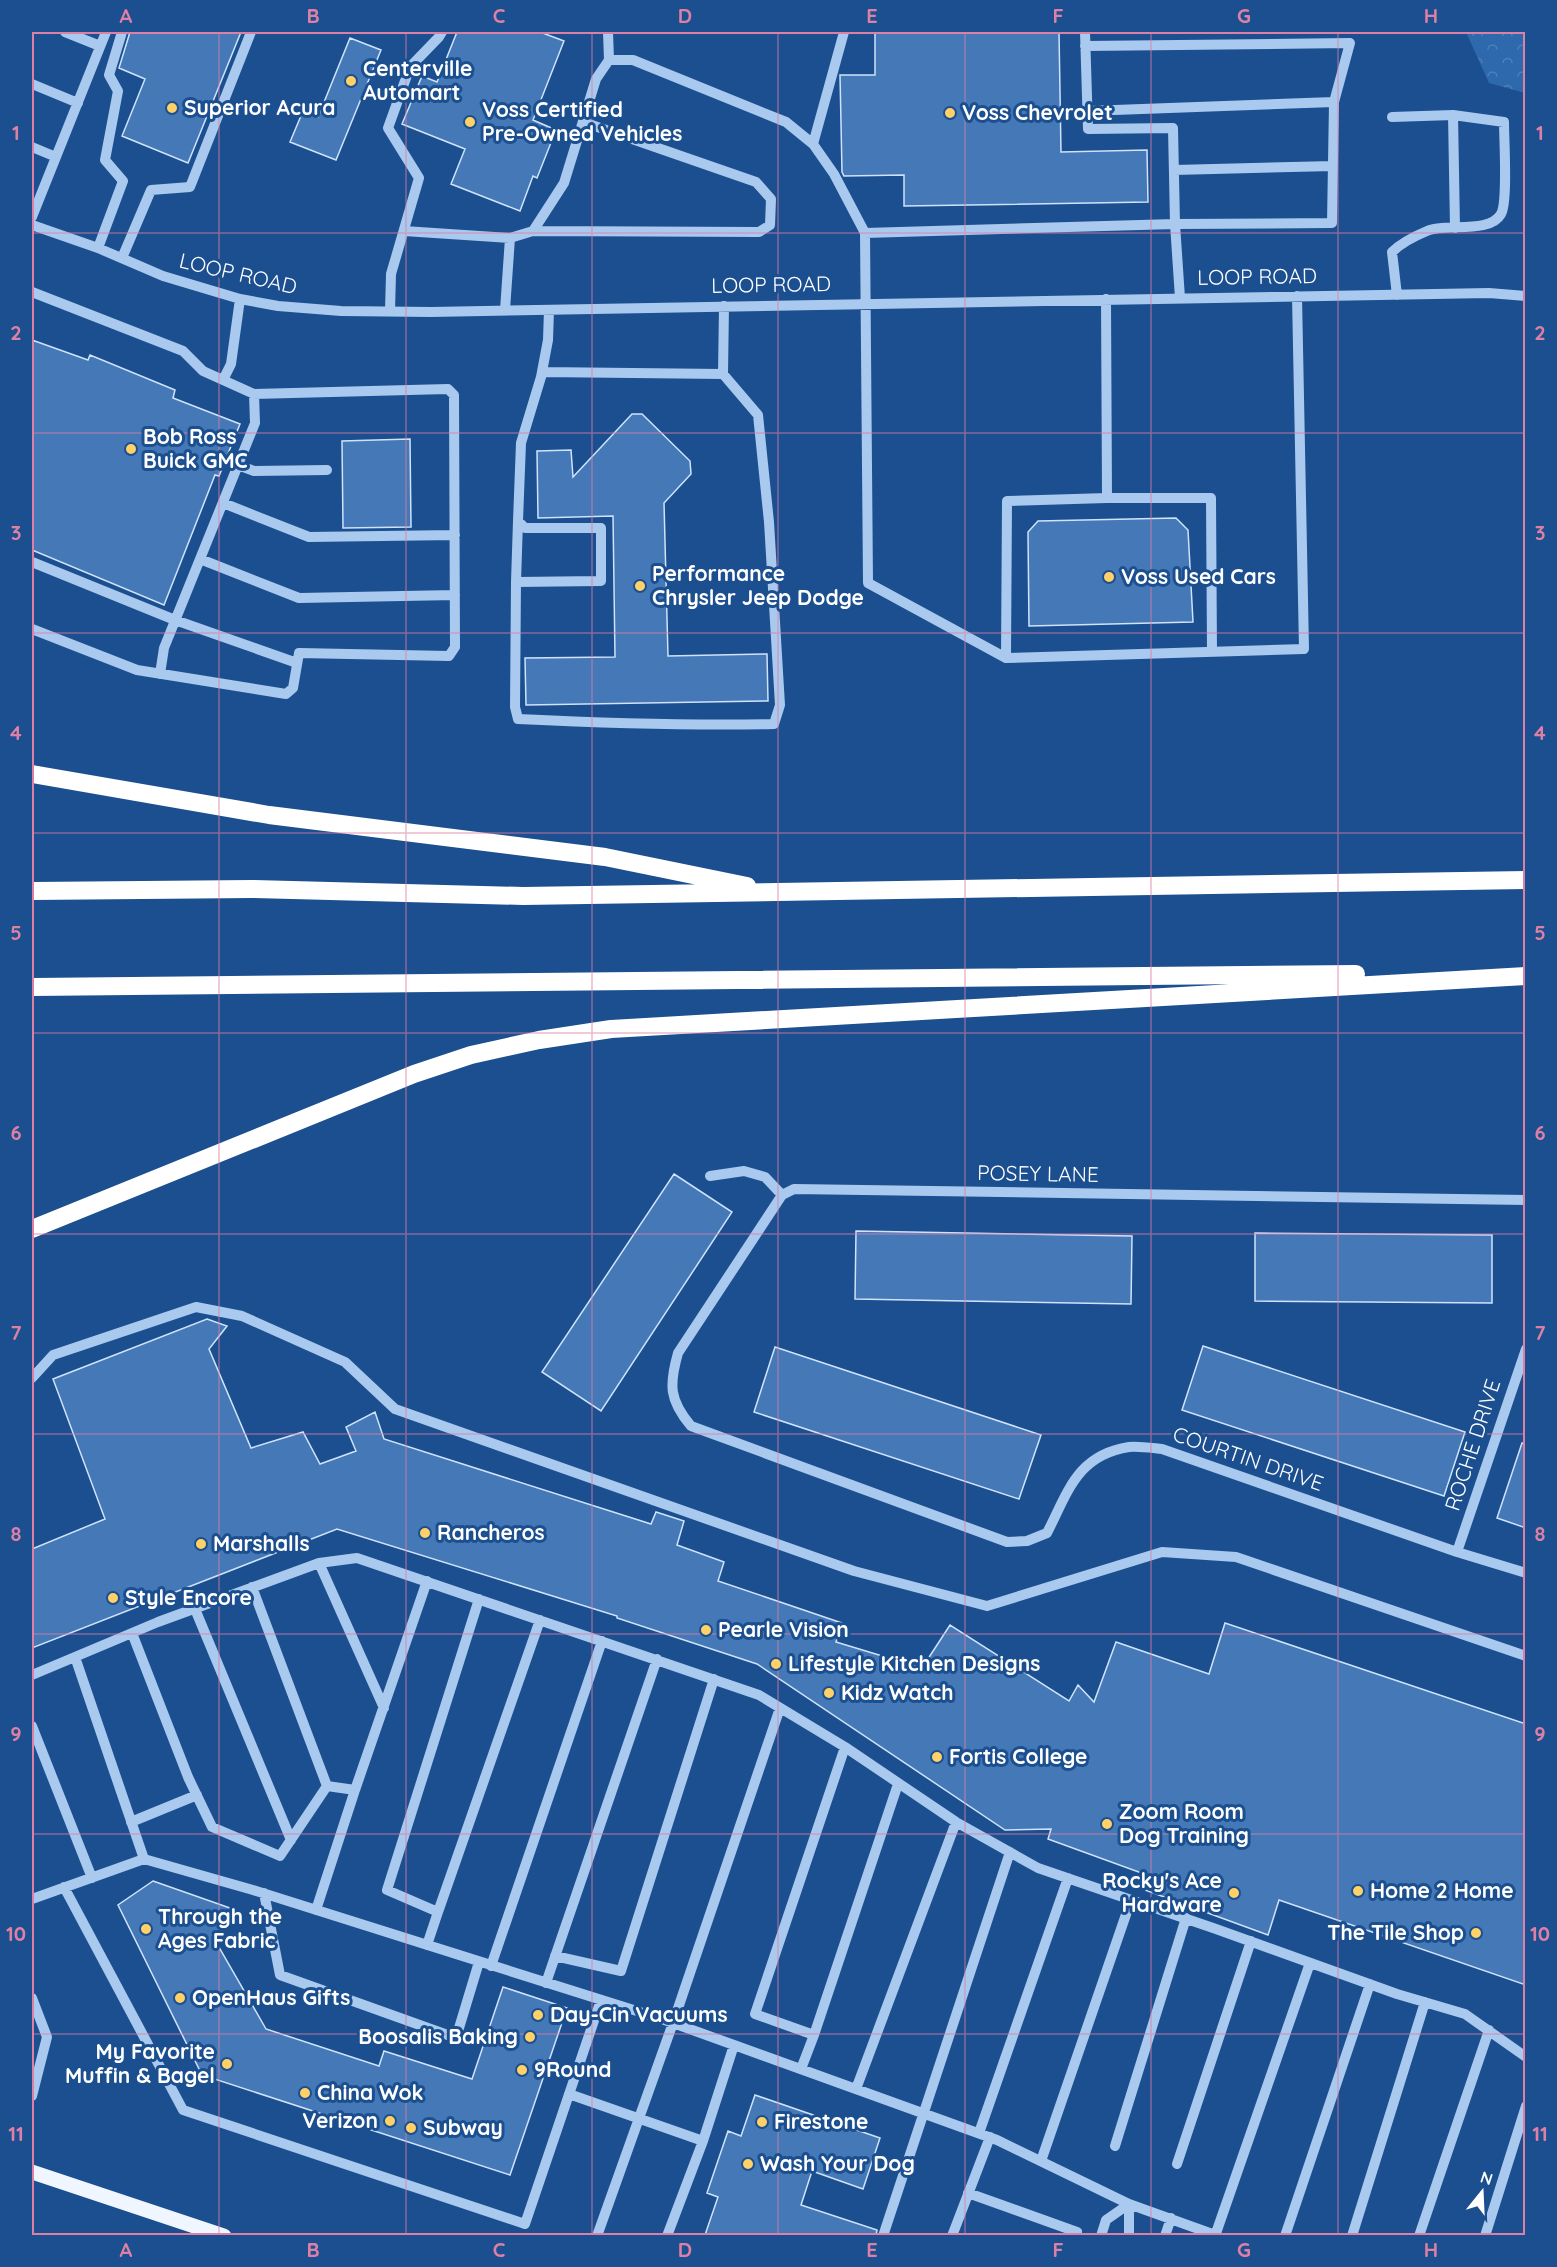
<svg xmlns="http://www.w3.org/2000/svg" width="1557" height="2267" font-family="Quicksand,sans-serif">
<defs>
<pattern id="forest-crowns" width="20" height="18" patternUnits="userSpaceOnUse" patternTransform="scale(1.5)"><rect width="20" height="18" fill="#2e69ad"/><path d="M2 6a3 3 0 1 1 6 0M12 15a3 3 0 1 1 6 0" fill="none" stroke="#4d80b9"/></pattern>
</defs>
<rect width="100%" height="100%" fill="#1b4f8f"/>
<path fill="url(#forest-crowns)" d="M1466,32H1525V93L1489,83Z"/>
<path fill="#4478b7" stroke="#cfe3fa" stroke-width="1.5" d="M130,32H241L188,163L122,136L145,79L119,68Z
M457,32H540L564,41L533,120L556,130L537,178L533,176L520,211L451,184L465,149L402,124L422,76L437,82Z
M875,32H1059L1061,152L1147,150L1148,202L904,206V175L844,176L842,172L840,75H875Z
M350,38L381,50L336,160L290,142L303,111L318,117Z
M32,340L88,360L90,355L175,390L173,398L240,424L219,476L215,475L164,605L32,550Z
M632,414H642L690,461L691,474L664,503L668,656L767,654L768,701L526,705L525,658L615,657L613,516L538,518L537,451L571,450L573,477Z
M410,439L411,527L343,528L342,441Z
M1176,518L1188,530L1193,622L1029,626L1028,532L1038,521Z
M674,1174L732,1212L601,1411L542,1372Z
M856,1231L1132,1236L1131,1304L855,1299Z
M1255,1233L1492,1235V1303L1255,1301Z
M207,1319L227,1326L209,1349L251,1448L303,1432L320,1464L356,1451L346,1427L375,1412L384,1439L651,1524L656,1512L684,1521L677,1545L724,1562L718,1581L842,1623L836,1642L922,1668L950,1625L1069,1701L1078,1685L1094,1702L1116,1642L1209,1674L1225,1623L1526,1724V1985L1279,1900L1268,1935L1145,1890L1147,1875L1048,1839L1051,1829L1005,1830L757,1664L617,1618V1616L337,1529L32,1648V1549L105,1519L53,1379Z
M1203,1346L1465,1432L1444,1496L1182,1410Z
M775,1347L1041,1435L1019,1499L754,1412Z
M1522,1443H1526V1528L1497,1518Z
M153,1881L230,1908L226,1927L212,1935L266,2029L379,2066L384,2051L472,2079L503,1987L567,2008L510,2175L202,2075L118,1905Z
M755,2095L880,2138L863,2189L812,2171L801,2205L877,2230L876,2235H705L718,2197L707,2193L728,2131L741,2136Z"/>
<g fill="none" stroke-linecap="round" stroke-linejoin="round">
<path stroke="#a9c9ee" stroke-width="10" d="M65,32L100,46
M608,32L609,60
M1085,32L1088,129L1173,128L1175,224L1180,298
M1085,46L1350,43L1334,102L1087,111
M32,84L78,103
M1453,115L1455,228
M1392,117L1453,115L1504,122C1504,140 1508,202 1501,214C1490,234 1446,223 1427,231C1415,236 1401,243 1392,252L1397,295
M813,144L844,32
M32,147L56,157
M1174,170L1333,166
M32,217L106,32
M32,225L98,248L163,276L240,299L278,306L341,311L431,312L1489,293L1526,296
M404,231L510,238
M533,231L759,232L770,225L771,199L756,182L583,122
M98,248L123,181L105,160L118,91L109,75L122,32
M122,258L151,190L190,187L251,32
M32,292L183,351L203,371L254,394L448,389L454,395L455,647L449,656L299,653L293,688L286,694L137,670L32,629
M1297,296L1304,649L1006,658L868,583L865,233L1175,224L1332,223L1334,102
M1106,299L1107,498H1211L1212,652
M505,310L510,238L533,231L564,183L596,79L609,60H633L786,122L813,144L834,174L865,233
M390,311L391,274L419,178L388,128L410,67L439,37L442,32
M542,372L723,374L724,306
M223,380L231,364L240,299
M238,465L254,471L327,470
M223,503L309,537L455,535
M518,521L516,582L601,581V528H525L518,521L521,443L541,377L548,340L549,310
M200,559L299,598L455,595
M32,562L175,620L297,663
M516,582L515,707L518,719C603,723 688,726 774,724L780,705L769,522L758,415L723,374
M1006,658L1007,501L1107,498
M160,674L164,648L255,423L254,394
M710,1176L744,1171L765,1177L782,1195
M1526,1200L794,1189L782,1195L678,1353C669,1385 669,1400 691,1426L1007,1542L1027,1541L1047,1533C1068,1492 1077,1455 1129,1447C1139,1446 1152,1448 1162,1449L1457,1552L1526,1573
M32,1378L53,1355L196,1307L242,1316L345,1362L395,1409L854,1571L987,1606L1162,1552L1236,1557L1526,1656
M1457,1552L1526,1349
M319,1563L384,1708
M252,1587L327,1786
M195,1609L291,1840
M132,1633L188,1777L212,1827L280,1856L327,1786L355,1790L427,1581
M75,1657L144,1859
M32,1675L158,1622L319,1563L357,1558L759,1695L845,1747L956,1822L1038,1868L1216,1929L1397,1994L1465,2014L1526,2057
M32,1726L92,1878
M131,1822L197,1795
M64,1887L183,2110L525,2224L601,2000
M264,1893L280,1975L456,2038L479,1962
M32,1899L144,1859L253,1890L659,2018L734,2045L997,2140L1129,2204L1218,2236
M316,1910L355,1790
M438,1912L540,1620
M427,1945L438,1912L387,1890L479,1599
M555,1956L621,1971L714,1679
M491,1966L602,1641
M546,1983L657,1659
M32,1998L47,2037L32,2096
M814,2035L898,1784
M801,2069L814,2035L755,2014L845,1747
M856,2089L956,1822
M569,2094L703,2141L734,2045
M979,2133L1068,1878
M1115,2146L1186,1918
M1041,2161L1131,1900
M1177,2164L1251,1941
M968,2193L1077,2232L1076,2236
M597,2236L673,2023L780,1708
M667,2236L703,2141
M883,2236L1010,1852
M952,2236L990,2137
M1101,2236L1106,2220L1129,2204
M1129,2236V2204
M1165,2236L1171,2218
M1215,2236L1310,1963
M1285,2236L1370,1984
M1352,2236L1425,2002
M1419,2236L1489,2030
M1485,2236L1526,2106"/>
<path stroke="#f0f6ff" stroke-width="15" d="M32,2172L224,2236"/>
<path stroke="#fff" stroke-width="18" d="M32,774L269,815L605,857L747,886
M32,891L252,889L523,896L1526,880
M32,987L1356,974
M32,1229L414,1074L471,1055L539,1040L611,1029L1526,976"/>
</g>
<path fill="none" stroke="#dd80a5" stroke-width="1.5" stroke-opacity="0.55" d="M219,32V2236M406,32V2236M592,32V2236M778,32V2236M965,32V2236M1151,32V2236M1338,32V2236M32,233H1526M32,433H1526M32,633H1526M32,833H1526M32,1033H1526M32,1234H1526M32,1434H1526M32,1634H1526M32,1834H1526M32,2034H1526"/>
<g fill="#ffd166" stroke="#1b4f8f" stroke-width="2">
<circle cx="351" cy="81" r="6"/>
<circle cx="172" cy="108" r="6"/>
<circle cx="950" cy="113" r="6"/>
<circle cx="470" cy="122" r="6"/>
<circle cx="131" cy="449" r="6"/>
<circle cx="1109" cy="577" r="6"/>
<circle cx="640" cy="586" r="6"/>
<circle cx="425" cy="1533" r="6"/>
<circle cx="201" cy="1544" r="6"/>
<circle cx="113" cy="1598" r="6"/>
<circle cx="706" cy="1630" r="6"/>
<circle cx="776" cy="1664" r="6"/>
<circle cx="829" cy="1693" r="6"/>
<circle cx="937" cy="1757" r="6"/>
<circle cx="1107" cy="1824" r="6"/>
<circle cx="1358" cy="1891" r="6"/>
<circle cx="1234" cy="1893" r="6"/>
<circle cx="146" cy="1929" r="6"/>
<circle cx="1476" cy="1933" r="6"/>
<circle cx="180" cy="1998" r="6"/>
<circle cx="538" cy="2015" r="6"/>
<circle cx="530" cy="2037" r="6"/>
<circle cx="227" cy="2064" r="6"/>
<circle cx="522" cy="2070" r="6"/>
<circle cx="305" cy="2093" r="6"/>
<circle cx="390" cy="2121" r="6"/>
<circle cx="762" cy="2122" r="6"/>
<circle cx="411" cy="2128" r="6"/>
<circle cx="748" cy="2164" r="6"/>
</g>
<g text-anchor="middle" stroke-width="6" stroke-linejoin="round" paint-order="stroke">
<g font-size="21" font-weight="bold" fill="#fff" stroke="#1b4f8f" text-anchor="start">
<text x="363" y="76">Centerville<tspan x="363" dy="24">Automart</tspan></text>
<text x="184" y="115">Superior Acura</text>
<text x="482" y="117">Voss Certified<tspan x="482" dy="24">Pre-Owned Vehicles</tspan></text>
<text x="962" y="120">Voss Chevrolet</text>
<text x="143" y="444">Bob Ross<tspan x="143" dy="24">Buick GMC</tspan></text>
<text x="652" y="581">Performance<tspan x="652" dy="24">Chrysler Jeep Dodge</tspan></text>
<text x="1121" y="584">Voss Used Cars</text>
<text x="437" y="1540">Rancheros</text>
<text x="213" y="1551">Marshalls</text>
<text x="125" y="1605">Style Encore</text>
<text x="718" y="1637">Pearle Vision</text>
<text x="788" y="1671">Lifestyle Kitchen Designs</text>
<text x="841" y="1700">Kidz Watch</text>
<text x="949" y="1764">Fortis College</text>
<text x="1119" y="1819">Zoom Room<tspan x="1119" dy="24">Dog Training</tspan></text>
<text x="1222" y="1888" text-anchor="end">Rocky's Ace<tspan x="1222" dy="24">Hardware</tspan></text>
<text x="1370" y="1898">Home 2 Home</text>
<text x="158" y="1924">Through the<tspan x="158" dy="24">Ages Fabric</tspan></text>
<text x="1464" y="1940" text-anchor="end">The Tile Shop</text>
<text x="192" y="2005">OpenHaus Gifts</text>
<text x="550" y="2022">Day-Cin Vacuums</text>
<text x="518" y="2044" text-anchor="end">Boosalis Baking</text>
<text x="215" y="2059" text-anchor="end">My Favorite<tspan x="215" dy="24">Muffin &amp; Bagel</tspan></text>
<text x="534" y="2077">9Round</text>
<text x="317" y="2100">China Wok</text>
<text x="378" y="2128" text-anchor="end">Verizon</text>
<text x="774" y="2129">Firestone</text>
<text x="423" y="2135">Subway</text>
<text x="760" y="2171">Wash Your Dog</text>
</g>
<g font-size="21" fill="#fff" stroke="#1b4f8f">
<text transform="translate(238 274) rotate(13)" y="7">LOOP ROAD</text>
<text transform="translate(1257 277) rotate(-1)" y="7">LOOP ROAD</text>
<text transform="translate(771 285) rotate(-1)" y="7">LOOP ROAD</text>
<text transform="translate(1038 1174) rotate(1)" y="7">POSEY LANE</text>
<text transform="translate(1473 1445) rotate(-72)" y="7">ROCHE DRIVE</text>
<text transform="translate(1248 1459) rotate(19)" y="7">COURTIN DRIVE</text>
</g>
</g>
<rect width="1557" height="2267" fill="none" stroke="#1b4f8f" stroke-width="66"/>
<g transform="translate(1482 2192) rotate(18)" stroke="#1b4f8f" stroke-width="4.5" paint-order="stroke">
<path d="M0-4.5L10 22L0 15L-10 22Z" fill="#ffffff"/>
<text y="-9" font-size="16" font-weight="bold" text-anchor="middle" fill="#ffffff">N</text>
</g>
<rect x="33" y="33" width="1491" height="2201" fill="none" stroke="#dd80a5" stroke-width="2"/>
<g font-size="20" text-anchor="middle" font-weight="bold" fill="#dd80a5">
<text x="126" y="23">A</text>
<text x="313" y="23">B</text>
<text x="499" y="23">C</text>
<text x="685" y="23">D</text>
<text x="872" y="23">E</text>
<text x="1058" y="23">F</text>
<text x="1244" y="23">G</text>
<text x="1431" y="23">H</text>
<text x="16" y="140">1</text>
<text x="1540" y="140">1</text>
<text x="16" y="340">2</text>
<text x="1540" y="340">2</text>
<text x="16" y="540">3</text>
<text x="1540" y="540">3</text>
<text x="16" y="740">4</text>
<text x="1540" y="740">4</text>
<text x="16" y="940">5</text>
<text x="1540" y="940">5</text>
<text x="16" y="1140">6</text>
<text x="1540" y="1140">6</text>
<text x="16" y="1340">7</text>
<text x="1540" y="1340">7</text>
<text x="16" y="1541">8</text>
<text x="1540" y="1541">8</text>
<text x="16" y="1741">9</text>
<text x="1540" y="1741">9</text>
<text x="16" y="1941">10</text>
<text x="1540" y="1941">10</text>
<text x="16" y="2141">11</text>
<text x="1540" y="2141">11</text>
<text x="126" y="2257">A</text>
<text x="313" y="2257">B</text>
<text x="499" y="2257">C</text>
<text x="685" y="2257">D</text>
<text x="872" y="2257">E</text>
<text x="1058" y="2257">F</text>
<text x="1244" y="2257">G</text>
<text x="1431" y="2257">H</text>
</g>
</svg>
